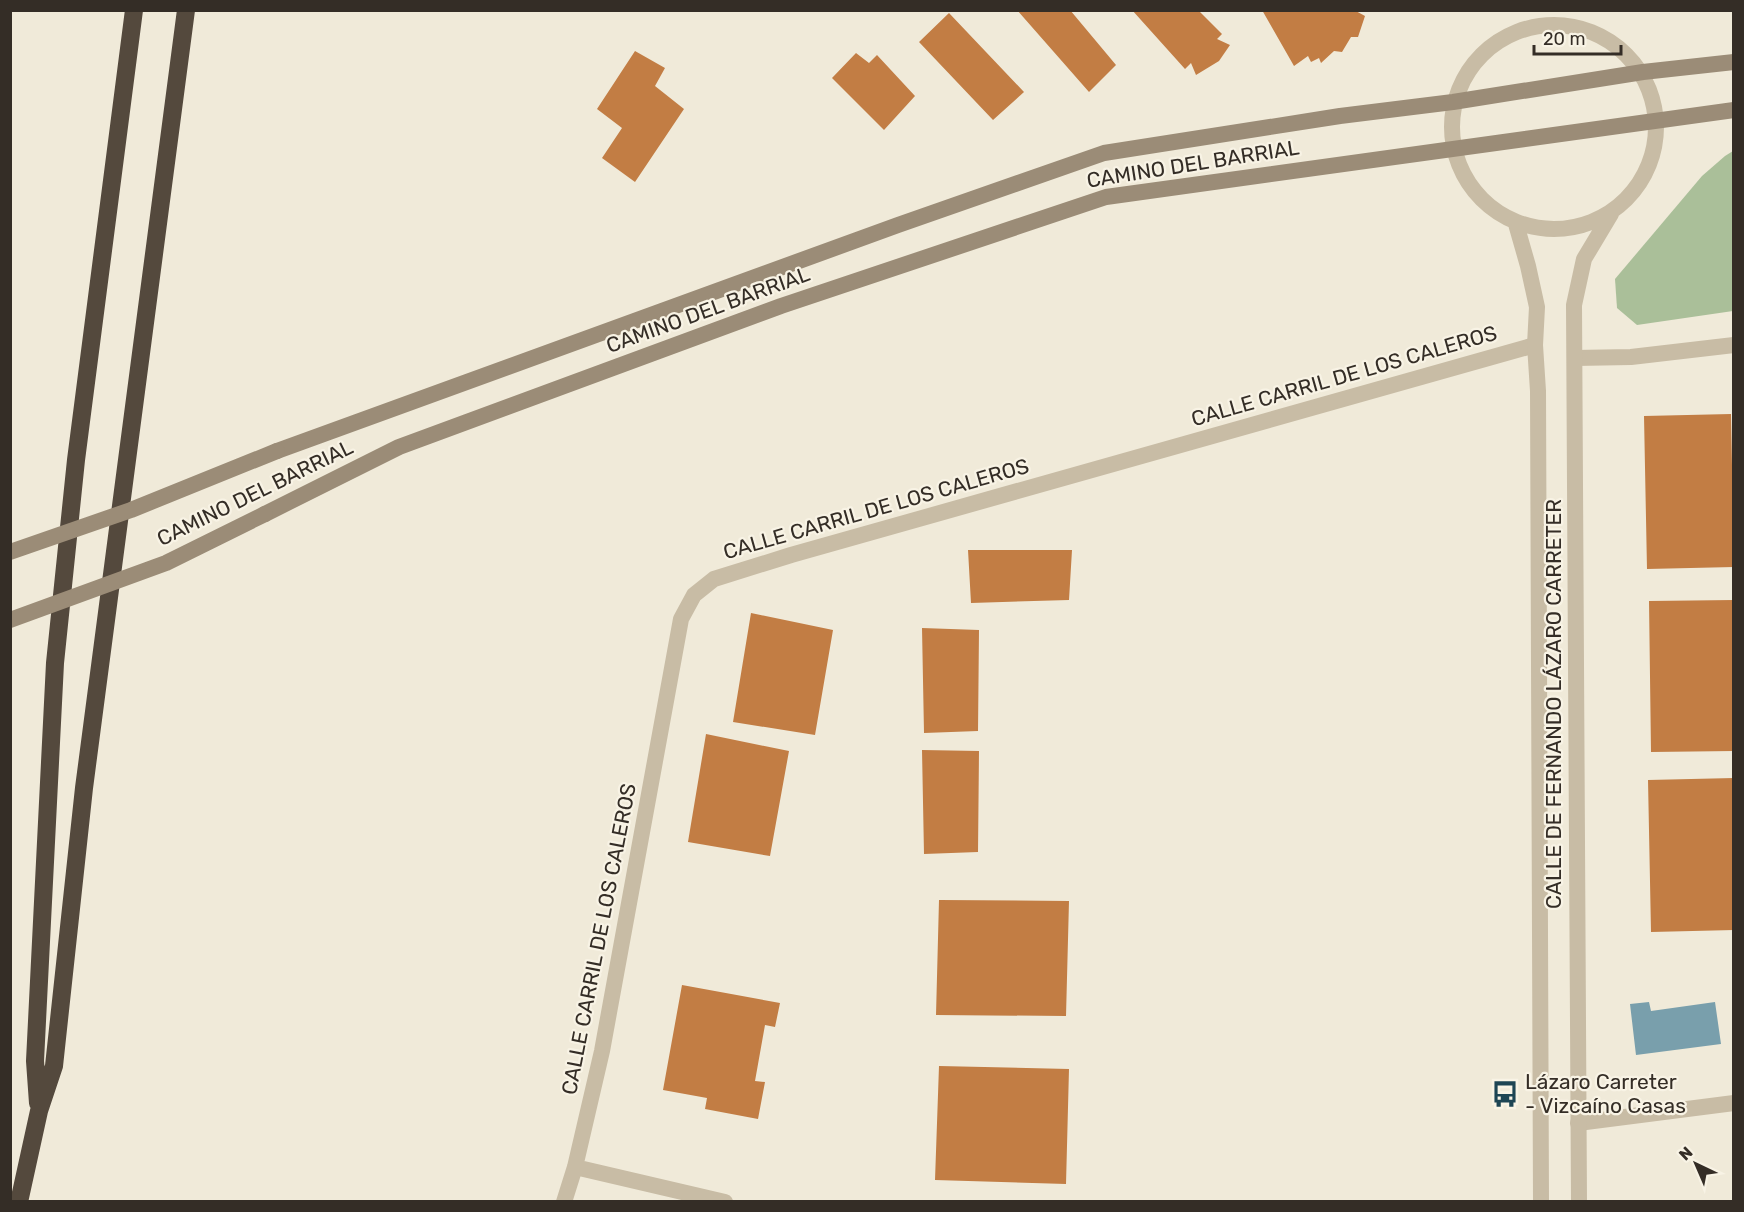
<svg xmlns="http://www.w3.org/2000/svg" width="1744" height="1212" font-family="Rubik,sans-serif">
<rect width="100%" height="100%" fill="#f0ead9"/>
<path fill="#aabf99" d="M1733,151V311L1637,325L1617,308L1615,279L1702,176L1725,156Z"/>
<path fill="#799fac" d="M1649,1002L1651,1011L1715,1002L1721,1044L1636,1055L1630,1004Z"/>
<path fill="#c27d44" d="M1017,10H1070L1116,65L1089,92Z
M1132,10H1198L1222,34L1217,39L1230,45L1219,61L1196,75L1191,63L1185,69Z
M1262,10H1354L1365,16L1358,37H1351L1342,52L1334,51L1321,63L1319,58L1311,62L1308,56L1294,66Z
M949,13L1024,92L993,120L919,42Z
M635,51L665,68L655,86L684,109L635,182L602,158L622,128L597,109Z
M856,53L869,63L877,55L915,96L884,130L832,78Z
M1731,414L1734,567L1647,569L1644,416Z
M968,550H1072L1069,600L971,603Z
M1734,600V751L1651,752L1649,601Z
M751,613L833,630L815,735L733,722Z
M922,628L979,630L978,731L924,733Z
M706,734L789,751L770,856L688,842Z
M922,750L979,751L978,852L924,854Z
M1734,778V930L1651,932L1648,780Z
M939,900L1069,901L1066,1016L936,1015Z
M682,985L780,1003L775,1027L765,1025L755,1081L765,1082L758,1119L705,1109L707,1098L663,1090Z
M939,1066L1069,1069L1066,1184L935,1180Z"/>
<g fill="none" stroke-linecap="round" stroke-linejoin="round">
<path stroke="#c8bca5" stroke-width="16" d="M1575,358L1631,357L1734,345
M1578,1123L1734,1103
M575,1167L725,1202
M564,1202L575,1167L602,1051L681,619L694,595L714,579L791,555L1535,345"/>
<path stroke="#c8bca5" stroke-width="16" d="M1452 127a102 102 0 1 1 204 0a102 102 0 1 1-204 0Z
M1516,224L1528,266L1537,307L1535,345L1538,391L1541,1202
M1579,1202L1574,305L1584,259L1611,214"/>
<path stroke="#9b8c77" stroke-width="16" d="M277,451L898,225L1104,153L1340,116L1453,102L1643,72L1734,62
M265,514L399,447L781,306L1106,197L1734,110"/>
<path stroke="#54493d" stroke-width="18" d="M38,1103L35,1061L55,663L76,460L134,10
M19,1202L39,1111L54,1066L84,788L186,10"/>
<path stroke="#9b8c77" stroke-width="16" d="M10,552L131,510L277,451
M10,620L166,563L265,514"/>
</g>
<defs>
<symbol id="bus-bare" viewBox="-9 -9 18 18"><path d="M-5-6H5V4H4V6H2V4H-2V6H-4V4H-5ZM-3.5-4V0h7V-4ZM-3.5 1.2v1.5H-2V1.2ZM2 1.2v1.5H3.5V1.2Z" fill="#1d4554" stroke="#f8f3e5" stroke-width="2.5" paint-order="stroke"/></symbol>
</defs>
<g fill-rule="evenodd">
<use href="#bus-bare" x="1486" y="1075" width="38" height="38"/>
</g>
<g text-anchor="middle" stroke-width="4.5" stroke-linejoin="round" paint-order="stroke">
<g font-size="21" fill="#342d26" stroke="#f8f3e5">
<text transform="translate(1193 164) rotate(-9)" y="7">CAMINO DEL BARRIAL</text>
<text transform="translate(708 310) rotate(-20)" y="7">CAMINO DEL BARRIAL</text>
<text transform="translate(1344 376) rotate(-16)" y="7">CALLE CARRIL DE LOS CALEROS</text>
<text transform="translate(255 493) rotate(-26)" y="7">CAMINO DEL BARRIAL</text>
<text transform="translate(876 509) rotate(-16)" y="7">CALLE CARRIL DE LOS CALEROS</text>
<text transform="translate(1554 704) rotate(-90)" y="7">CALLE DE FERNANDO LÁZARO CARRETER</text>
<text transform="translate(599 939) rotate(-79)" y="7">CALLE CARRIL DE LOS CALEROS</text>
</g>
<g font-size="21" fill="#342d26" stroke="#f8f3e5" text-anchor="start">
<text x="1525" y="1089">Lázaro Carreter<tspan x="1525" dy="24">- Vizcaíno Casas</tspan></text>
</g>
</g>
<rect width="1744" height="1212" fill="none" stroke="#342d26" stroke-width="24"/>
<g transform="translate(1696 1164) rotate(316)" stroke="#f8f3e5" stroke-width="4.5" paint-order="stroke">
<path d="M0-4.5L10 22L0 15L-10 22Z" fill="#342d26"/>
<text y="-9" font-size="16" font-weight="bold" text-anchor="middle" fill="#342d26">N</text>
</g>
<path d="M1534 45v9h87v-9" fill="none" stroke="#342d26" stroke-width="3"/>
<text x="1543" y="45" font-size="18" fill="#342d26" stroke="#f8f3e5" stroke-width="4.5" paint-order="stroke">20 m</text>
</svg>
